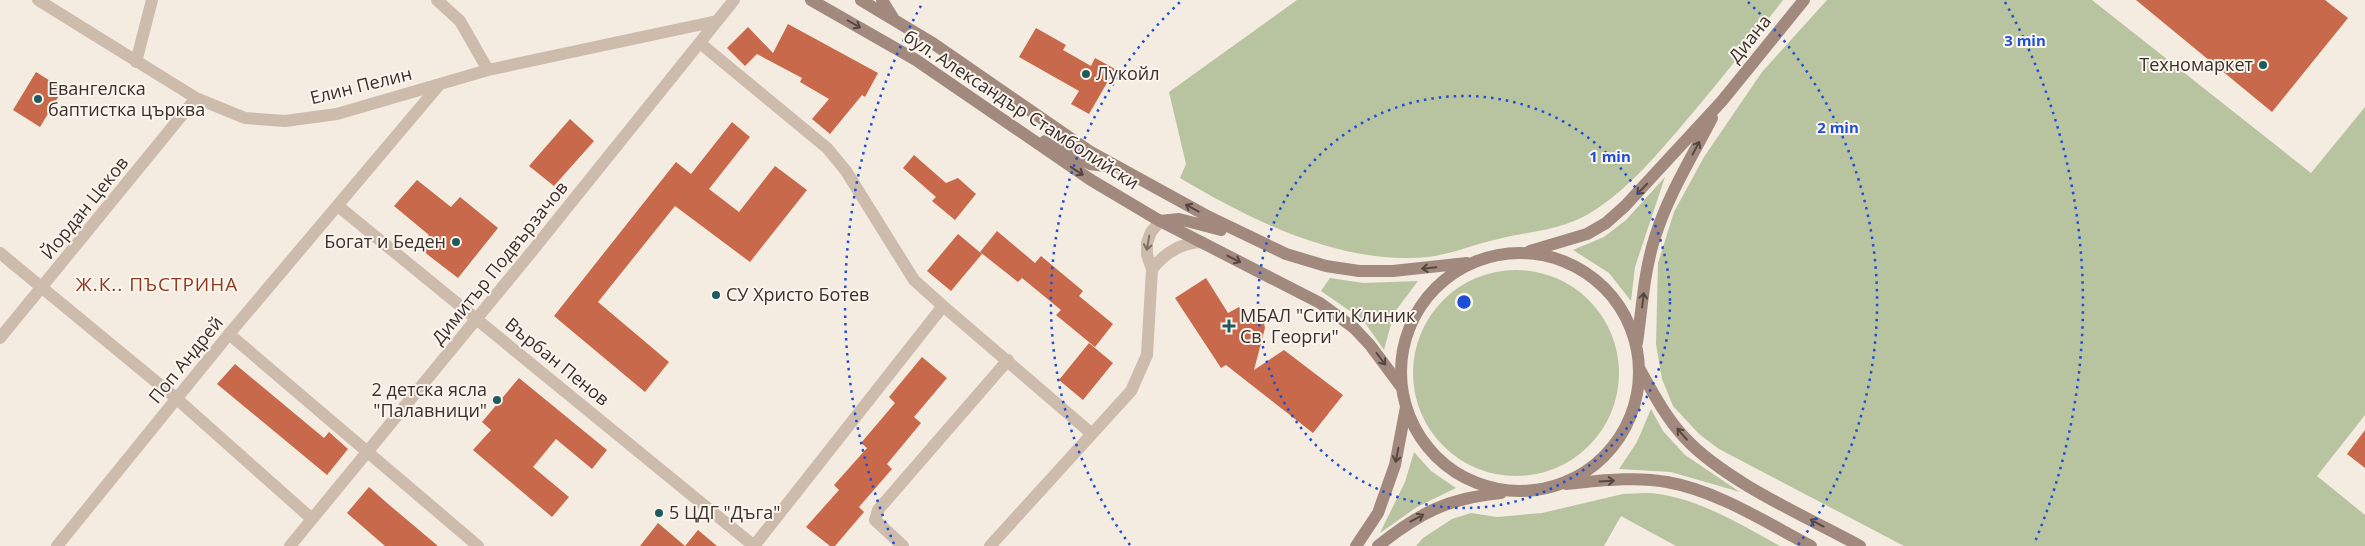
<svg xmlns="http://www.w3.org/2000/svg" width="2365" height="546" font-family="'Open Sans',sans-serif">
<rect width="100%" height="100%" fill="#f4ebe1"/>
<path fill="#b8c4a0" d="M1297,0H1783C1749,44 1715,87 1679,129C1654,158 1630,186 1598,208C1564,231 1535,230 1498,239C1475,244 1452,254 1428,257C1341,265 1254,222 1180,178L1186,164L1169,92Z
M1827,0H2092L2311,173L2365,107V415L2317,476L2365,515V546H1904L1719,449L1699,434L1673,406L1662,379L1656,344L1658,263L1674,212L1704,157L1762,72Z
M1665,177L1635,267L1631,301L1609,273L1573,250L1604,237L1626,220Z
M1413 373a103 103 0 1 1 206 0a103 103 0 1 1-206 0Z
M1330,278L1363,283L1418,281L1394,313L1384,350L1363,320L1321,291Z
M1651,409L1663,431L1685,455L1740,492L1671,472L1619,469L1637,442Z
M1414,452L1431,471L1456,488L1417,507L1380,533L1405,482Z
M1623,494C1634,494 1647,492 1658,494C1702,500 1741,525 1780,546H1676L1621,516L1604,546H1416L1423,538L1452,519L1471,513L1497,517L1542,513Z"/>
<path fill="#c8694b" d="M2136,0H2325L2348,18L2272,112Z
M788,24L878,73L865,97L862,95L830,134L812,119L829,99L800,82L802,78L757,54L745,66L727,48L748,27L773,53Z
M1036,28L1066,45L1063,50L1091,66L1095,58L1115,69L1089,114L1071,104L1079,91L1019,57Z
M36,72L63,89L40,127L13,110Z
M570,119L594,141L554,186L529,166Z
M732,122L750,137L709,189L739,212L775,166L807,190L750,262L675,206L598,302L669,362L645,392L554,316L676,162L691,174Z
M914,155L946,183L958,178L976,194L955,220L932,201L936,197L903,168Z
M417,180L451,207L460,197L498,228L458,278L419,248L429,235L394,206Z
M997,231L1035,263L1041,256L1083,291L1079,296L1113,324L1095,347L1056,315L1061,310L1022,278L1018,282L980,252Z
M958,234L982,254L951,291L927,271Z
M1206,278L1228,313L1239,307L1247,319L1256,316L1264,323L1265,328L1254,370L1284,350L1343,395L1313,433L1226,365L1221,368L1175,298Z
M1089,343L1113,363L1083,400L1059,380Z
M922,357L947,378L914,417L921,423L887,464L892,469L859,507L864,512L835,546H830L806,527L839,490L834,485L867,448L861,443L895,403L889,397Z
M235,364L324,438L329,432L348,449L327,475L217,384Z
M519,378L607,450L592,469L556,439L533,467L569,497L552,517L473,450L491,430L482,422Z
M2365,430V468L2347,454Z
M369,487L387,503L438,546H385L347,513Z
M658,523L685,546L698,530L717,546H640Z"/>
<g fill="none" stroke-linecap="round" stroke-linejoin="round">
<path stroke="#cdbbac" stroke-width="12" d="M38,0L196,98L245,118L285,121L337,114L488,70L717,21
M437,0L460,21L488,70
M700,43L827,148L846,171L914,280L943,306L754,546
M136,62L152,0
M338,206L754,546
M0,253L177,399L312,519
M1152,269C1165,253 1180,243 1201,242
M943,306L1092,434
M229,334L478,546
M0,338L196,98
M57,546L229,334L440,84
M290,546L533,250L734,0
M903,546L875,520L878,510L1008,360
M990,546L1131,391L1147,355L1152,269L1147,255V243L1151,232L1160,221"/>
<path stroke="#a18a7d" stroke-width="12" d="M811,0L916,60L1091,180L1160,221L1320,303L1354,328L1370,345L1402,388
M861,0L934,44L1089,151L1209,217L1286,254L1326,266L1359,271H1393L1467,263
M882,0L893,18
M1045,141L1090,164L1112,167
M1160,221L1179,219L1221,230
M1530,251L1587,234L1606,223L1625,206L1722,101L1804,0
M1401 372a119 119 0 1 1 238 0a119 119 0 1 1-238 0Z
M1637,343C1642,308 1644,271 1655,237C1668,195 1692,157 1712,118
M1639,368C1653,393 1666,418 1685,438C1726,482 1807,517 1860,546
M1566,484C1598,481 1635,476 1667,482C1718,491 1765,522 1811,546
M1356,546L1378,513L1395,465L1406,407
M1378,546C1419,513 1448,498 1501,493"/>
</g>
<defs><path id="oneway-shaft" d="M-6 0H5M1.5-3L5.5 0L1.5 3" fill="none" stroke-width="1.6" stroke-linecap="round" stroke-linejoin="round" transform="scale(1.25)"/></defs>
<g stroke="#544640">
<use href="#oneway-shaft" transform="translate(854 24) rotate(30)"/>
<use href="#oneway-shaft" transform="translate(1696 148) rotate(-62)"/>
<use href="#oneway-shaft" transform="translate(1077 171) rotate(33)"/>
<use href="#oneway-shaft" transform="translate(1642 189) rotate(134)"/>
<use href="#oneway-shaft" transform="translate(1192 208) rotate(-151)"/>
<use href="#oneway-shaft" transform="translate(1234 259) rotate(27)"/>
<use href="#oneway-shaft" transform="translate(1429 268) rotate(174)"/>
<use href="#oneway-shaft" transform="translate(1643 300) rotate(-83)"/>
<use href="#oneway-shaft" transform="translate(1381 359) rotate(53)"/>
<use href="#oneway-shaft" transform="translate(1682 434) rotate(-131)"/>
<use href="#oneway-shaft" transform="translate(1397 455) rotate(101)"/>
<use href="#oneway-shaft" transform="translate(1607 481) rotate(-3)"/>
<use href="#oneway-shaft" transform="translate(1417 518) rotate(-28)"/>
<use href="#oneway-shaft" transform="translate(1817 523) rotate(-152)"/>
</g>
<use stroke="#7d6f65" href="#oneway-shaft" transform="translate(1148 243) rotate(100)"/>
<g fill="none" stroke="#1d4ed8" stroke-width="2.5" stroke-dasharray="2.5 5">
<circle cx="1464" cy="302" r="206"/>
<path d="M1130 545A413 413 0 0 1 1180 2M1748 2A413 413 0 0 1 1798 545"/>
<path d="M894 544A619 619 0 0 1 923 2M2005 2A619 619 0 0 1 2034 544"/>
</g>
<g fill="#1f5a5e" stroke="#fbf5ee" stroke-width="2">
<circle cx="2263" cy="65" r="5"/>
<circle cx="1086" cy="74" r="5"/>
<circle cx="38" cy="99" r="5"/>
<circle cx="456" cy="242" r="5"/>
<circle cx="716" cy="295" r="5"/>
<path d="M1226.5 318.5h5v5h5v5h-5v5h-5v-5h-5v-5h5z"/>
<circle cx="497" cy="400" r="5"/>
<circle cx="659" cy="513" r="5"/>
</g>
<g text-anchor="middle" stroke-width="4" stroke-linejoin="round" paint-order="stroke">
<g font-size="18" fill="#3b302b" stroke="#fbf5ee">
<text transform="translate(1750 39) rotate(-51)" y="6">Диана</text>
<text transform="translate(361 86) rotate(-14)" y="6">Елин Пелин</text>
<text transform="translate(1021 110) rotate(33)" y="6">бул. Александър Стамболийски</text>
<text transform="translate(85 208) rotate(-51)" y="6">Йордан Цеков</text>
<text transform="translate(500 263) rotate(-51)" y="6">Димитър Подвързачов</text>
<text transform="translate(186 360) rotate(-51)" y="6">Поп Андрей</text>
<text transform="translate(557 362) rotate(39)" y="6">Върбан Пенов</text>
</g>
<g font-size="18" fill="#3b302b" stroke="#fbf5ee" text-anchor="start">
<text x="2253" y="71" text-anchor="end">Техномаркет</text>
<text x="1096" y="80">Лукойл</text>
<text x="48" y="95">Евангелска<tspan x="48" dy="21">баптистка църква</tspan></text>
<text x="446" y="248" text-anchor="end">Богат и Беден</text>
<text x="726" y="301">СУ Христо Ботев</text>
<text x="1240" y="322">МБАЛ "Сити Клиник<tspan x="1240" dy="21">Св. Георги"</tspan></text>
<text x="487" y="396" text-anchor="end">2 детска ясла<tspan x="487" dy="21">"Палавници"</tspan></text>
<text x="669" y="519">5 ЦДГ "Дъга"</text>
</g>
<g font-size="19" letter-spacing="1" fill="#8c3b22" stroke="#fbf5ee">
<text x="157" y="291">Ж.К.. ПЪСТРИНА</text>
</g>
</g>
<circle cx="1464" cy="302" r="8" fill="#1d4ed8" stroke="#fbf5ee" stroke-width="2.5"/>
<g font-size="15" text-anchor="middle" font-weight="bold" fill="#1d4ed8" stroke="#fbf5ee" stroke-width="4" stroke-linejoin="round" paint-order="stroke">
<text x="2025" y="46">3 min</text>
<text x="1838" y="133">2 min</text>
<text x="1610" y="162">1 min</text>
</g>
</svg>
